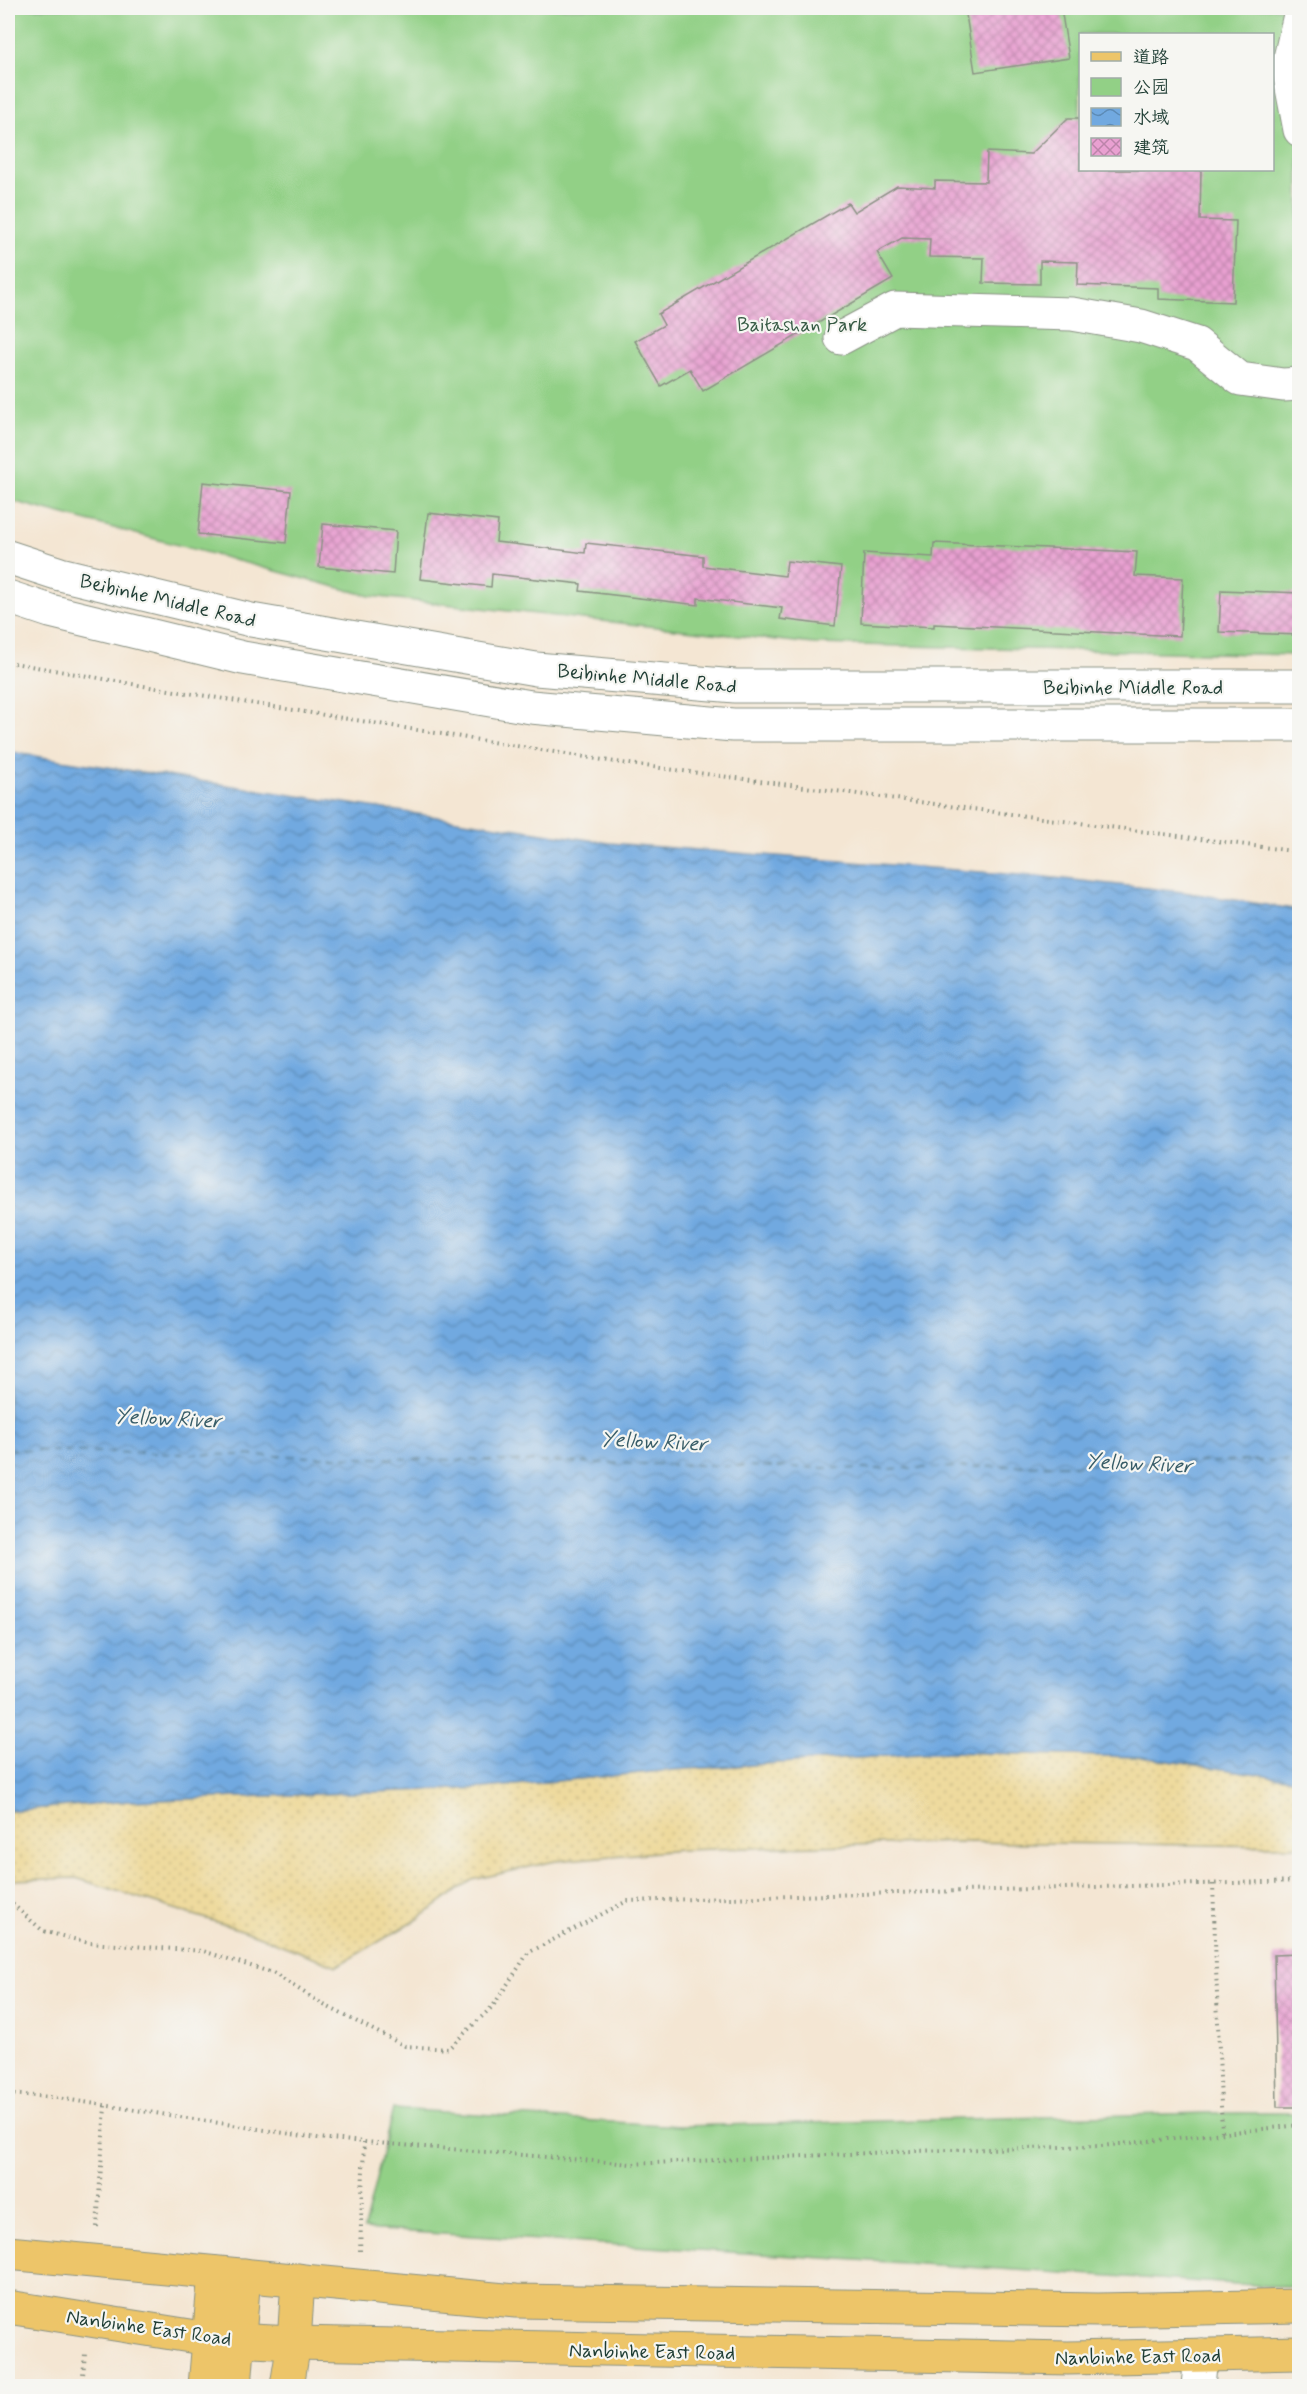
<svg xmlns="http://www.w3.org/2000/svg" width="1307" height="2394" font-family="Mynerve,'LXGW WenKai TC',sans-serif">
<defs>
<pattern id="sand-dots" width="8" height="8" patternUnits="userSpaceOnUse" patternTransform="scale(1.5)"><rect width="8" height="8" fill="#eeda9e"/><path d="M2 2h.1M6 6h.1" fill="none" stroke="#ccbc89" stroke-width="1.8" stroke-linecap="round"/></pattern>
<pattern id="water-waves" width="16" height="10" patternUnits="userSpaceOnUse" patternTransform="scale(1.5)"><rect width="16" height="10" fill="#71a9e0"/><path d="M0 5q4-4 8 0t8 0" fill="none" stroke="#5c8bb6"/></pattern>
<pattern id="building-cross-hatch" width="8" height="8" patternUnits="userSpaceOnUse" patternTransform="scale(1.5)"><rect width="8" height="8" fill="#e9a0d1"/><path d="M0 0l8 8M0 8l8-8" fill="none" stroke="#bc84aa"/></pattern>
</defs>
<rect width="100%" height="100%" fill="#f6f6f2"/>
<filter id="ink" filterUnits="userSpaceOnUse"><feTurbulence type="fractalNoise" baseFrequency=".0167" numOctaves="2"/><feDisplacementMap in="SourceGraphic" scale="12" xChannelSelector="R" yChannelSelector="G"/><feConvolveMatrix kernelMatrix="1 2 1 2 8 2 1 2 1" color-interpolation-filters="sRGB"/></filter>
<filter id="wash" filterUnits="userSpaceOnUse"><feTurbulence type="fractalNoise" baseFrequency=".008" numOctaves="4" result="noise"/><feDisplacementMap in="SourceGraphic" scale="24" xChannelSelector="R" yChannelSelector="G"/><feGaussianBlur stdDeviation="1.35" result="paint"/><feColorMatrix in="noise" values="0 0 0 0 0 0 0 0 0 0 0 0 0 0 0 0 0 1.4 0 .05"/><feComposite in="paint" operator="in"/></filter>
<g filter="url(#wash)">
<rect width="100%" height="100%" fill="#f4e6d3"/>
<path fill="url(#sand-dots)" stroke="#868c69" stroke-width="1.5" d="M949,1752L1141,1757L1299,1780V1846L957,1842L680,1850L555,1861L472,1880L418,1919L337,1966L245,1931L76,1878L8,1880V1811L129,1801L484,1788L672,1770Z"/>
<path fill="#92d086" stroke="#58865d" stroke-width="1.5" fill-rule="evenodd" d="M8,8H1299V655L814,644L370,596L8,500ZM1080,34H1272V170H1080Z
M393,2109L680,2126L1208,2113H1299V2286H1269L364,2229Z"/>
<path fill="url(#water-waves)" stroke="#48738a" stroke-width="1.5" d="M8,752L609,843L1045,877L1183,892L1299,910V1780L1141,1757L949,1752L672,1770L484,1788L129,1801L8,1811Z"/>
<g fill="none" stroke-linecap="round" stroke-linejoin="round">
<path stroke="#385d68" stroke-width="1.5" stroke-dasharray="8 6" stroke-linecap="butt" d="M8,1450L873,1469L1300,1460"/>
</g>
<g id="blocks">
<path fill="url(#building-cross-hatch)" d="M965,8H1061L1069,58L975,72Z
M1068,118H1080V170H1201L1200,220L1236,221L1233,302L1158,299V288L1077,285L1078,262L1040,261V284L983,283L984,258L929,257L930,239L902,238L877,252L893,279L703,391L690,369L661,386L635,341L664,325L658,314L848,203L854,212L897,186L935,188V181L986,182L987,152L1031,154Z
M203,482L291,491L286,543L198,534Z
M428,513L498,521L496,542L585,553L586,543L703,556V566L785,576L787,561L841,567L835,626L780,619L782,608L698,598V605L580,591L581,584L492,574L491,587L420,579Z
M323,524L396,531L393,574L319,567Z
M934,543L1137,552L1135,576L1183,578L1180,636L934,624V627L861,623L864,553L933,557Z
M1221,590L1300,593L1299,635L1219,632Z
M1300,1954V2107H1277L1274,1955Z"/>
</g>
</g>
<g filter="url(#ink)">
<use href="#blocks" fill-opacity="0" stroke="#8a9284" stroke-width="1.5"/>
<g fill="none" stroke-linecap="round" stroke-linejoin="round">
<defs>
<path id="minor" d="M1300,15L1288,67L1300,130
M841,338L895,309L1072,314L1141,326L1197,344L1240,379L1283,385L1300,384
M8,557L60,574L251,620L536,669L735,686H1300
M8,597L50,611L243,658L531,707L733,725H1300
M1198,2386L1201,2355"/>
<path id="major" d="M205,2386L215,2273
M235,2386L244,2275
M287,2386L294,2343L298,2280"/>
<path id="highway" d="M8,2253L516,2301L1098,2310L1300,2306
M8,2307L209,2339L294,2343L1068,2358L1300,2353"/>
</defs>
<use href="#minor" stroke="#8a9284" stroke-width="35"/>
<use href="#major" stroke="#8a9284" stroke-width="35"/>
<use href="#highway" stroke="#8a9284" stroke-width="35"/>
<path stroke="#8a9284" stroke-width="4" stroke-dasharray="1.5 4.5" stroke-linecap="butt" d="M8,662L144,686L622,763L1300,852
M1213,1884L1222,2133
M8,1900L43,1931L89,1943L203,1951L273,1973L324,2005L405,2046L448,2049L493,2006L528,1953L627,1901L1300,1881
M8,2094L51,2097L317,2138L631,2164L913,2151L1101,2146L1300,2125
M97,2227L105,2106
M360,2251L364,2142
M82,2386L85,2354"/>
<use href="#minor" stroke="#fff" stroke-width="33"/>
<use href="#major" stroke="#edc569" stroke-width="33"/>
<use href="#highway" stroke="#edc569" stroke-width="33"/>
</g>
</g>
<g text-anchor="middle" stroke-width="4.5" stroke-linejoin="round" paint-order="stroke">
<g font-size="20" fill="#365a44" stroke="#f6f6f2">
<text x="802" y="331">Baitashan Park</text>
</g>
<g font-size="20" fill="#1f3d34" stroke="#f6f6f2">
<text transform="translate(168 600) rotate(13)" y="7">Beibinhe Middle Road</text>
<text transform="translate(647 678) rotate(5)" y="7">Beibinhe Middle Road</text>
<text x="1133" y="694">Beibinhe Middle Road</text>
<text transform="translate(149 2327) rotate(8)" y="7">Nanbinhe East Road</text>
<text transform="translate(652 2351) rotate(1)" y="7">Nanbinhe East Road</text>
<text transform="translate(1138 2356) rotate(-1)" y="7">Nanbinhe East Road</text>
</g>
<g font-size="21" font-style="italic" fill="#385d68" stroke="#f6f6f2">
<text transform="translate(168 1418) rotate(3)" y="7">Yellow River</text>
<text transform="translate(654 1441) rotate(3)" y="7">Yellow River</text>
<text transform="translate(1139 1463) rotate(3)" y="7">Yellow River</text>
</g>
</g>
<rect width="1307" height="2394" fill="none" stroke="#f6f6f2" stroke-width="30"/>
<rect x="1079" y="33" width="195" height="138" fill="#f6f6f2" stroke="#a0aca6" stroke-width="1.5"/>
<rect x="1091" y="52" width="30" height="9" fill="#edc569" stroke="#a0aca6" stroke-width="1.5"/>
<text x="1133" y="63" font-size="18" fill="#1f3d34">道路</text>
<rect x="1091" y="78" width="30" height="18" fill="#92d086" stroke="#a0aca6" stroke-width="1.5"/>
<text x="1133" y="93" font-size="18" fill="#1f3d34">公园</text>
<rect x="1091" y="108" width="30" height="18" fill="url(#water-waves)" stroke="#a0aca6" stroke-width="1.5"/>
<text x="1133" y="123" font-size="18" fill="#1f3d34">水域</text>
<rect x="1091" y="138" width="30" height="18" fill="url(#building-cross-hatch)" stroke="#a0aca6" stroke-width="1.5"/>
<text x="1133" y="153" font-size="18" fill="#1f3d34">建筑</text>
</svg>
